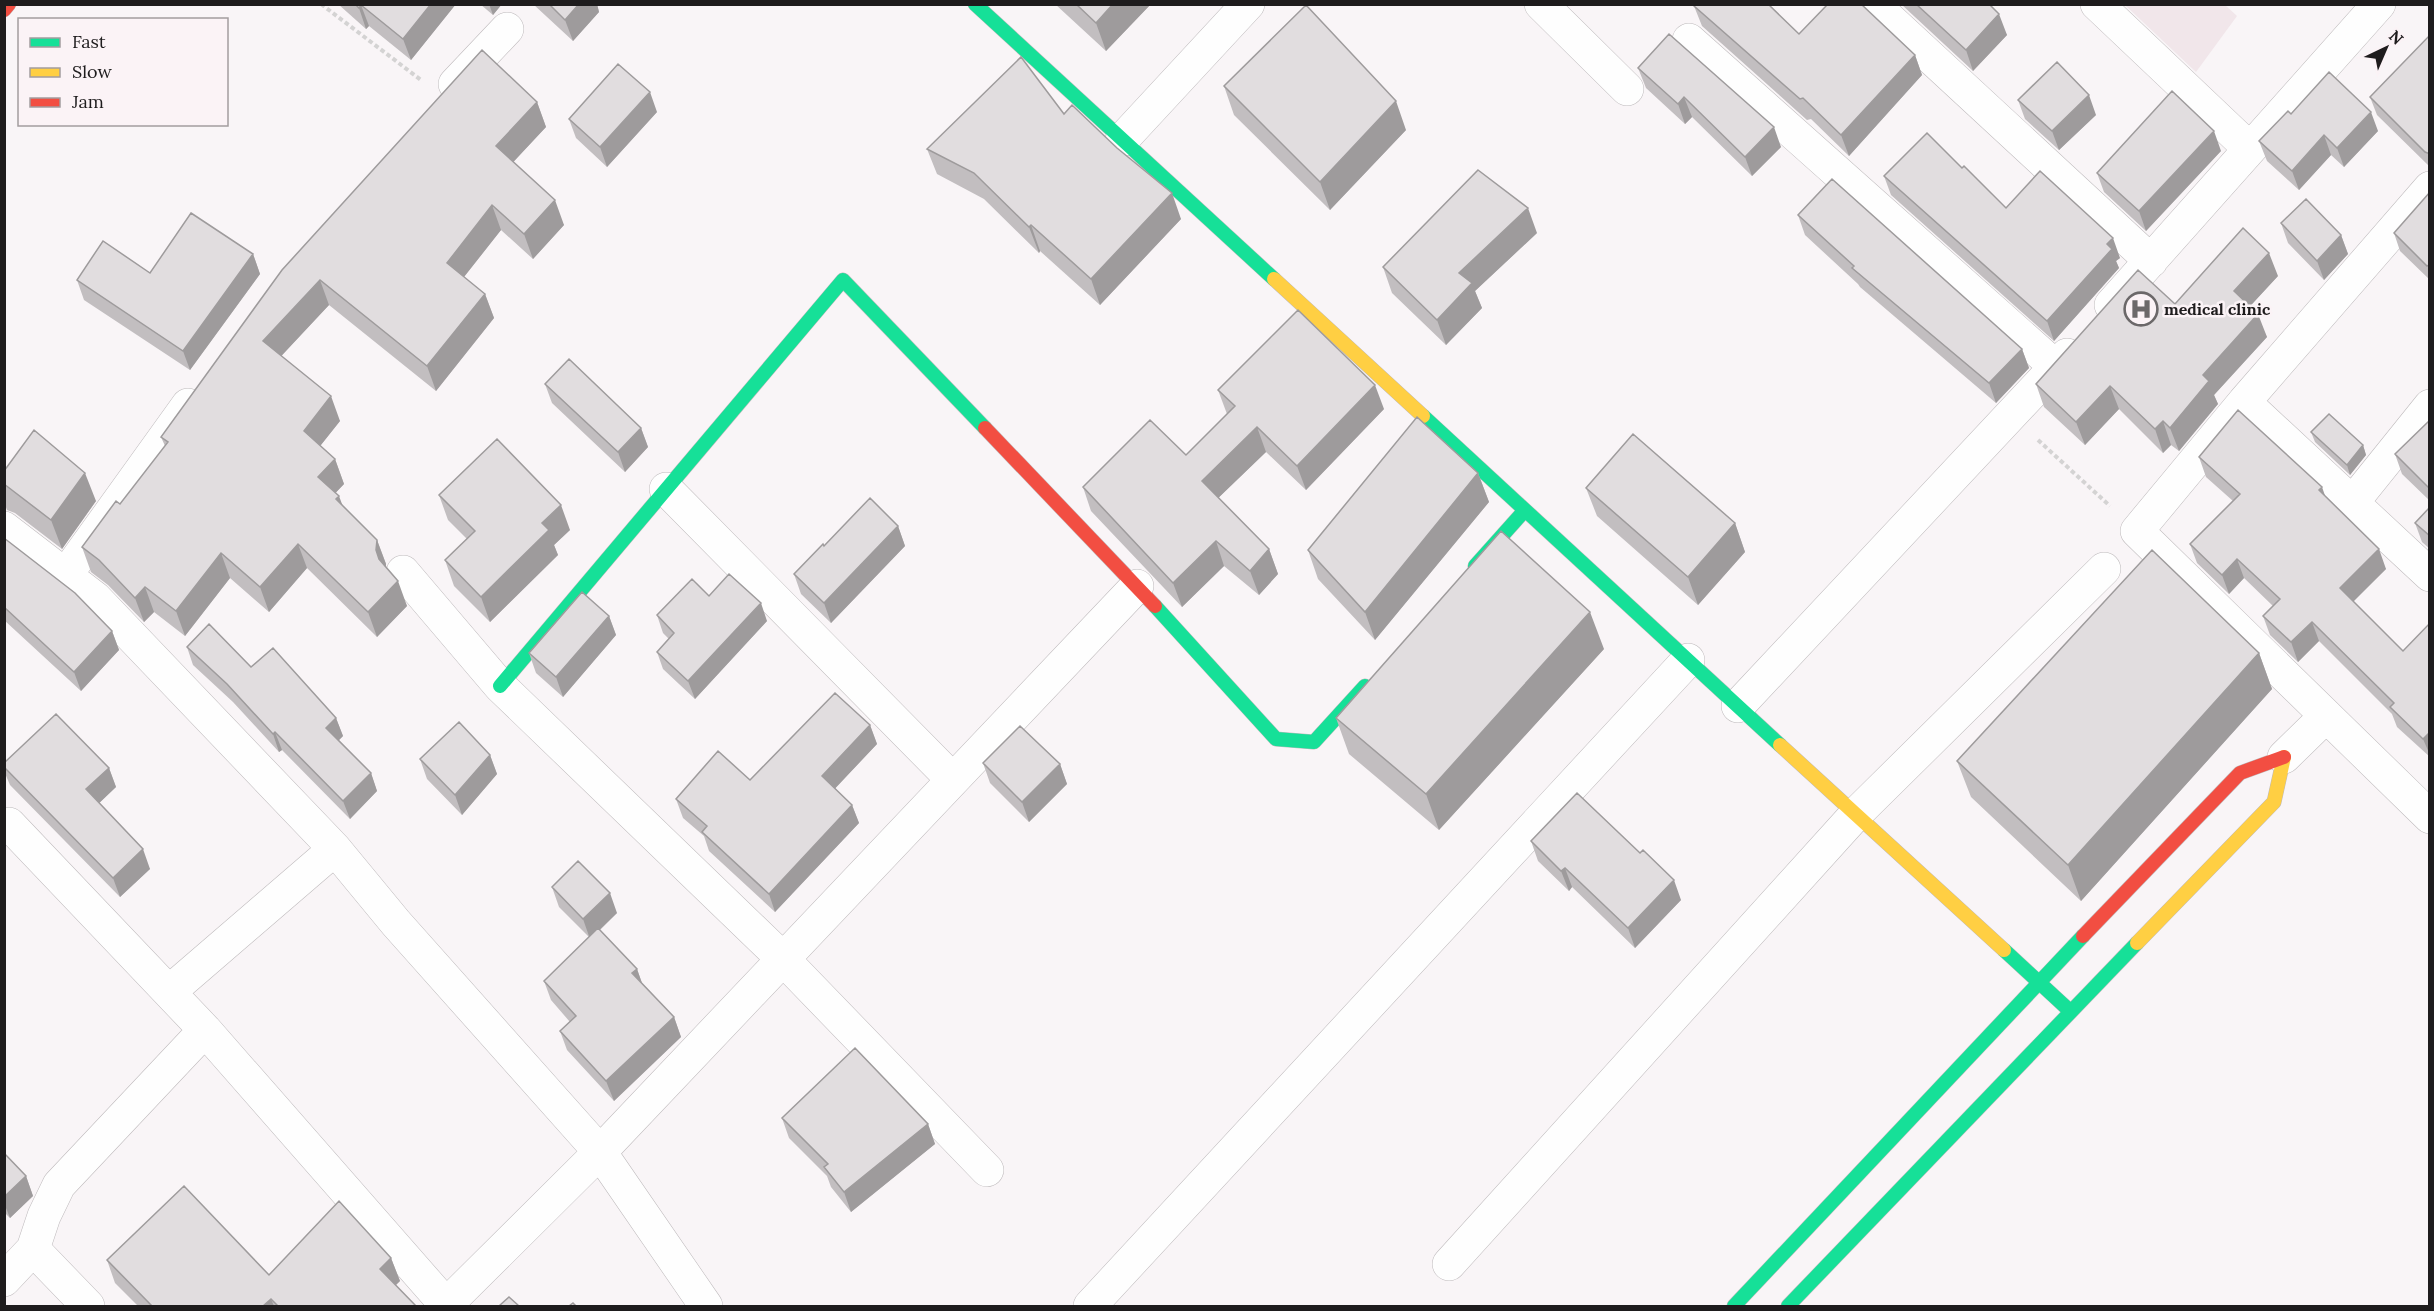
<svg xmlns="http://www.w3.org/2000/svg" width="2434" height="1311" font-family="Lora,serif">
<rect width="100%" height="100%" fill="#f9f5f7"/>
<path fill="#f1e6ea" d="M2125,5H2225L2237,16L2196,72Z"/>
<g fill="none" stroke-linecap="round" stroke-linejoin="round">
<defs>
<path id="street" d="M1541,4L1627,89
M1873,4L2151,261
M2097,4L2250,149
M1689,40L2056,367
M455,84L507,29
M1122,140L1248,4
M2430,188L2244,402L2137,531L2430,817
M2111,305L2379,4
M2244,402L2430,575
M666,489L953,780
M2352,503L2430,406
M4,528L95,598L335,849L396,923L600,1152L706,1306
M403,572L500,686L783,959L987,1170
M65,576L188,405
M1738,706L2067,355
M2284,757L2326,716
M9,824L205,1030L447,1306
M169,992L335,849
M33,1249L88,1306
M1449,1264L1857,813L2104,569
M4,1280L33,1249L44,1216L59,1185L205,1030
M446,1305L600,1152L1137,586
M1090,1306L1688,660"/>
<path id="fast" d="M975,4L1274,279
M1423,416L1780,745
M1475,566L1525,510
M1155,606L1276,739L1314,742L1365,686
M500,686L843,280L985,428
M2004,950L2070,1011
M1734,1306L2083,936
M1788,1306L2137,943"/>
<path id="slow" d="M1274,279L1423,416
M1780,745L2004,950
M2137,943L2274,802L2284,757"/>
<path id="jam" d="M4,10L9,4
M985,428L1155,606
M2083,936L2240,773L2284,757"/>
</defs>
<use href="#street" stroke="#bebabc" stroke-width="34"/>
<use href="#fast" stroke="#bebabc" stroke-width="15"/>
<use href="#slow" stroke="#bebabc" stroke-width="15"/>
<use href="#jam" stroke="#bebabc" stroke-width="15"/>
<path stroke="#d4d3d3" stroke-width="4" stroke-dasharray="4.5 3" stroke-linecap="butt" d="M321,4L421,80
M2038,440L2110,506"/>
<use href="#street" stroke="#fefefe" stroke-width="33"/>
<use href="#fast" stroke="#16e098" stroke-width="14"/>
<use href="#slow" stroke="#ffcf43" stroke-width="14"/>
<use href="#jam" stroke="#f24e42" stroke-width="14"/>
</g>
<path fill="#c2bec0" d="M338,4H456L411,60L369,26L366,29Z
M480,4H502L493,15Z
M533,4H597L599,12L573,41Z
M1055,4H1151L1106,51Z
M1901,4H1989L2007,35L1973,71Z
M1694,6L1799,34L1915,55L1922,75L1849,156L1811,119L1807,120L1702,26Z
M2430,35V167L2377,115L2370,97Z
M1638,68L1781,147L1752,176L1692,117L1685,124L1646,88Z
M1224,86L1406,130L1330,210L1234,115Z
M2018,100L2096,115L2059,150L2025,119Z
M537,102L546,127L513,162L564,225L533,259L501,230L464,277L485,294L494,318L436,391L329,305L281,356L340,421L320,446L335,459L344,484L335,493L342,505L377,540L386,564V567L407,606L377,637L307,568L269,612L230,578L185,636L154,612L144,622L108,585L91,572L82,547L120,504L165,446L161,437L282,270Z
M657,112L607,167L576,138L569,119Z
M1064,114L1181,219L1100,305L1040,251L1039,253L984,199L937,174L927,149Z
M2291,114L2378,131L2344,167L2331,155L2299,190L2267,161L2259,141Z
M2221,151L2146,231L2104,192L2097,173Z
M1962,168L2006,208L2120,258L2116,261L2119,268L2054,341L1891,195L1884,176Z
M2430,192V280L2400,251L2394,233Z
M1798,215L2022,349L2029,368L1996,403L1860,287L1858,284L1805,235Z
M2281,223L2341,235L2348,254L2324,280L2288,243Z
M1537,233L1475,291L1482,308L1446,345L1392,293L1383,267Z
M253,254L260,274L190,370L84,300L77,280L150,273Z
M2278,276L2250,306L2267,337L2214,395L2218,404L2179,451L2171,445L2163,453L2119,409L2085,445L2044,407L2036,384L2175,304Z
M545,384L641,428L648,447L625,472L552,403Z
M1218,390L1384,409L1306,490L1266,452L1218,498L1269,549L1278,574L1259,595L1224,566L1182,607L1091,511L1083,487L1186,455L1227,414Z
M2430,420V501L2402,474L2395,454Z
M2311,432L2363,445L2366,455L2350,475L2315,442Z
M2199,457L2325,496L2386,569L2353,601L2403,651L2430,623V757L2397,727L2392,714L2319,641L2298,662L2270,635L2263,616L2273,606L2244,578L2229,594L2197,563L2190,544L2233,501L2206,477Z
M4,471L96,501L62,549L15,513L7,510L4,502Z
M1478,473L1489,502L1375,640L1318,579L1308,550Z
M1586,488L1735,523L1745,552L1698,605L1597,516Z
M439,495L570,530L554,545L558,555L490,622L454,586L445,560L467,539L448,520Z
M2430,507V549L2422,542L2415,523Z
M898,526L905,546L831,623L801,594L794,574L824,546Z
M4,538L112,631L119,650L81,691L4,620Z
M709,596L767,621L695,699L663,669L657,652L669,639L663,633L657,615Z
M609,616L616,635L563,697L536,673L529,653Z
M187,647L251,667L336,718L343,736L339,740L371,773L377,791L350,819L282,750L279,752L233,702L193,665Z
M1604,649L1439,830L1349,754L1336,718Z
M2259,653L2272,689L2081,901L1971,797L1957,761Z
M870,725L877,744L835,788L852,805L859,823L775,912L709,851L704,836L683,818L676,799L750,780Z
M490,755L497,774L462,815L427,779L420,759Z
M4,763L109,768L116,787L99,803L150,869L120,897L10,785L4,771Z
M983,763L1060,764L1067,784L1029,822L990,783Z
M1531,841L1681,900L1635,948L1572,887L1569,891L1538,861Z
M552,887L617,913L600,930L637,969L642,983L674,1017L681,1037L614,1101L567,1050L560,1031L570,1022L551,1000L544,981L589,937L559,907Z
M782,1118L928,1124L935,1144L851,1212L831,1187L827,1176L789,1138Z
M4,1153L26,1176L33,1196L10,1218L4,1212Z
M391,1258L400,1281L395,1285L416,1306H138L115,1283L107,1260L269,1275Z"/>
<path fill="#9e9b9c" d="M431,4H456L411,60L403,39Z
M489,4H502L493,15Z
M579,4H597L599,12L573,41L565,20Z
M1113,4H1151L1106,51L1096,23Z
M361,5L369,26L366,29L359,8Z
M1999,14L2007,35L1973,71L1966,50Z
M1915,55L1922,75L1849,156L1841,135Z
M650,92L657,112L607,167L600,147Z
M2089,95L2096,115L2059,150L2052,131Z
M1684,97L1692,117L1685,124L1678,104Z
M1396,101L1406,130L1330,210L1320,182Z
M537,102L546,127L505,171L496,146Z
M2371,112L2378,131L2344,167L2337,148Z
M1774,127L1781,147L1752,176L1745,157Z
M2214,131L2221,151L2146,231L2139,211Z
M2324,135L2331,155L2299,190L2292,171Z
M1172,193L1181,219L1100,305L1091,279Z
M555,200L564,225L533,259L524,234Z
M492,205L501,230L456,287L447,263Z
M1528,208L1537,233L1475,291L1482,308L1446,345L1437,320L1459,273Z
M1031,225L1040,251L1039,253L1029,227Z
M2341,235L2348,254L2324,280L2317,261Z
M2113,238L2120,258L2116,261L2119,268L2054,341L2047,321L2107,244Z
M2269,253L2278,276L2242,315L2234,291Z
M253,254L260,274L190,370L183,351Z
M320,280L329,305L272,366L263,341Z
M485,294L494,318L436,391L427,366Z
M2258,314L2267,337L2214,395L2218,404L2179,451L2170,428L2203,375Z
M2022,349L2029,368L1996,403L1989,383Z
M1375,385L1384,409L1306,490L1297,466Z
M2110,386L2119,409L2085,445L2076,422Z
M331,396L340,421L313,455L304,431Z
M2163,421L2171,445L2163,453L2155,429Z
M1257,427L1266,452L1211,505L1202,481Z
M641,428L648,447L625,472L618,452Z
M2363,445L2366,455L2350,475L2347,465Z
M335,459L344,484L327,502L318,477Z
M85,473L96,501L62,549L51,520Z
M1478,473L1489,502L1375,640L1365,612Z
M2322,487L2329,507L2319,490Z
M339,496L348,520L336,499Z
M561,505L570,530L554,545L558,555L490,622L481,597L542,523Z
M1735,523L1745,552L1698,605L1688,577Z
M898,526L905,546L831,623L824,603Z
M377,540L386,564L385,575L376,550Z
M1216,541L1224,566L1182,607L1173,583Z
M298,544L307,568L269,612L260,587Z
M1269,549L1278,574L1259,595L1250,571Z
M2379,549L2386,569L2347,608L2340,588Z
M221,553L230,578L185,636L176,611Z
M2237,559L2244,578L2229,594L2222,575Z
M398,581L407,606L377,637L368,612Z
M145,587L154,612L144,622L135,598Z
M761,603L767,621L695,699L688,681Z
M1590,612L1604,649L1439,830L1426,794Z
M609,616L616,635L563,697L556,677Z
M2312,622L2319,641L2298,662L2291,642Z
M112,631L119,650L81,691L74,672Z
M2259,653L2272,689L2081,901L2068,865Z
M336,718L343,736L333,746L326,728Z
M870,725L877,744L829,795L822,776Z
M275,732L282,750L279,752L273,734Z
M2430,732V755L2423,739Z
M490,755L497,774L462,815L455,795Z
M1060,764L1067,784L1029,822L1022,802Z
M109,768L116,787L93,809L86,789Z
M371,773L377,791L350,819L343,801Z
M852,805L859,823L775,912L769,894Z
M143,849L150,869L120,897L113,878Z
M1565,868L1572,887L1569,891L1561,871Z
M1674,880L1681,900L1635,948L1628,928Z
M610,893L617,913L590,939L583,919Z
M637,969L644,989L632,973Z
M674,1017L681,1037L614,1101L606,1081Z
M928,1124L935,1144L851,1212L844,1192Z
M26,1176L33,1196L10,1218L4,1203V1197Z
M391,1258L400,1281L388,1293L380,1269Z
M271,1299L274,1306H263Z"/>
<path fill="#e1dddf" stroke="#9e9b9c" stroke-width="1.5" d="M355,4H431L403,39L361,5L359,8Z
M549,4H579L565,20Z
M1076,4H1113L1096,23Z
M1696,4H1768L1799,34L1828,4H1861L1915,55L1841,135L1803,98L1800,99L1694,6Z
M1916,4H1989L1999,14L1966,50Z
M1306,5L1396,101L1320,182L1224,86Z
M1669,34L1774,127L1745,157L1684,97L1678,104L1638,68Z
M2430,35V154L2425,152L2370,97Z
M482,50L537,102L496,146L555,200L524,234L492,205L447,263L485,294L427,366L320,280L263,341L331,396L304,431L335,459L318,477L339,496L336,499L377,540L376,550L379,559L398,581L368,612L298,544L260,587L221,553L176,611L145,587L135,598L99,560L82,547L116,501L120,504L168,442L161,437L282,270Z
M1021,57L1064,114L1072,105L1117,148L1172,193L1091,279L1031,225L1029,227L974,173L927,149Z
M2057,62L2089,95L2052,131L2018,100Z
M618,64L650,92L600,147L569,119Z
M2329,72L2371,112L2337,148L2324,135L2292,171L2259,141L2288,111L2291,114Z
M2172,91L2214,131L2139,211L2097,173Z
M1927,133L1962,168L1964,166L2006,208L2040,171L2113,238L2107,244L2112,249L2047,321L1884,176Z
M1478,170L1528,208L1459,273L1472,283L1437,320L1383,267Z
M1832,179L2022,349L1989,383L1852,268L1854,266L1798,215Z
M2430,192V264L2427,266L2394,233Z
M2306,199L2341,235L2317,261L2281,223Z
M191,213L253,254L183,351L77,280L103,241L150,273Z
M2243,228L2269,253L2234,291L2258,314L2203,375L2209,381L2170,428L2163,421L2155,429L2110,386L2076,422L2036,384L2138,270L2175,304Z
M1298,310L1375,385L1297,466L1257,427L1202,481L1269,549L1250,571L1216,541L1173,583L1083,487L1150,420L1186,455L1235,406L1218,390Z
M569,359L641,428L618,452L545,384Z
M2238,410L2322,487L2319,490L2379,549L2340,588L2403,651L2430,623V732L2423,739L2390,707L2394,703L2312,622L2291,642L2263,616L2280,599L2237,559L2222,575L2190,544L2240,494L2199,457Z
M2329,414L2363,445L2347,465L2311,432Z
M1417,417L1478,473L1365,612L1308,550Z
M2430,420V489L2395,454Z
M34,430L85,473L51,520L4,484V471Z
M1633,434L1735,523L1688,577L1586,488Z
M497,439L561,505L542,523L549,530L481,597L445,560L475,531L439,495Z
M870,498L898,526L824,603L794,574L823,544L824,546Z
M2430,507V536L2415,523Z
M1501,531L1590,612L1426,794L1336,718Z
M4,538L75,593L112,631L74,672L4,607Z
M2152,550L2259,653L2068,865L1957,761Z
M729,574L761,603L688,681L657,652L674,633L657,615L692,579L709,596Z
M582,592L609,616L556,677L529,653Z
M209,624L251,667L273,648L336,718L326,728L371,773L343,801L275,732L273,734L227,684L187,647Z
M835,693L870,725L822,776L852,805L769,894L702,832L707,826L676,799L718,751L750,780Z
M56,714L109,768L86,789L143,849L113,878L4,767V763Z
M459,722L490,755L455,795L420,759Z
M1020,726L1060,764L1022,802L983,763Z
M1577,793L1640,853L1643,850L1674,880L1628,928L1565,868L1561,871L1531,841Z
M578,861L610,893L583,919L552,887Z
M598,928L637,969L632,973L674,1017L606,1081L560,1031L576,1016L544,981Z
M855,1048L928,1124L844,1192L824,1167L828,1164L782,1118Z
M4,1153L26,1176L4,1197Z
M184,1186L269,1275L339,1201L391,1258L380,1269L416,1306H278L271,1299L263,1306H152L107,1260Z
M509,1297L519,1306H499Z
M573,1303L576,1306H569Z"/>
<defs>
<symbol id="hospital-ring" viewBox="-11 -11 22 22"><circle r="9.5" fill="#fbf3f6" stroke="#6b6869" stroke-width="1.5"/><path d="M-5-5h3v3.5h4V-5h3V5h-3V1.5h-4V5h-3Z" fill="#6b6869"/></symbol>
</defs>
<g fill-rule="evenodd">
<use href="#hospital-ring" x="2122" y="290" width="38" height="38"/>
</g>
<g text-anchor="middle" stroke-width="5" stroke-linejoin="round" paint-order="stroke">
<g font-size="16" font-weight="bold" fill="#1e1c1d" stroke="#fbf3f6" text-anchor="start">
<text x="2164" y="315">medical clinic</text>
</g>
</g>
<rect width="2434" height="1311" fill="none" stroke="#1e1c1d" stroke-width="12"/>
<rect x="18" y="18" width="210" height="108" fill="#fbf3f6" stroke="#a39d9f" stroke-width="1.5"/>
<rect x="30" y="38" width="30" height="9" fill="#16e098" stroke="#a39d9f" stroke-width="1.5"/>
<text x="72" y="48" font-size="18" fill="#1e1c1d">Fast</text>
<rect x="30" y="68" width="30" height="9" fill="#ffcf43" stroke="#a39d9f" stroke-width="1.5"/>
<text x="72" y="78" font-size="18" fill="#1e1c1d">Slow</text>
<rect x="30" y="98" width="30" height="9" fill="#f24e42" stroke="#a39d9f" stroke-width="1.5"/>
<text x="72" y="108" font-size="18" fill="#1e1c1d">Jam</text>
<g transform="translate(2386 48) rotate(44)" stroke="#fbf3f6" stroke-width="4.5" paint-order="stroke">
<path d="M0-4.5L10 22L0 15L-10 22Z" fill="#1e1c1d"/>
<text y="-9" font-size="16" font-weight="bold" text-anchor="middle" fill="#1e1c1d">N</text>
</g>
</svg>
